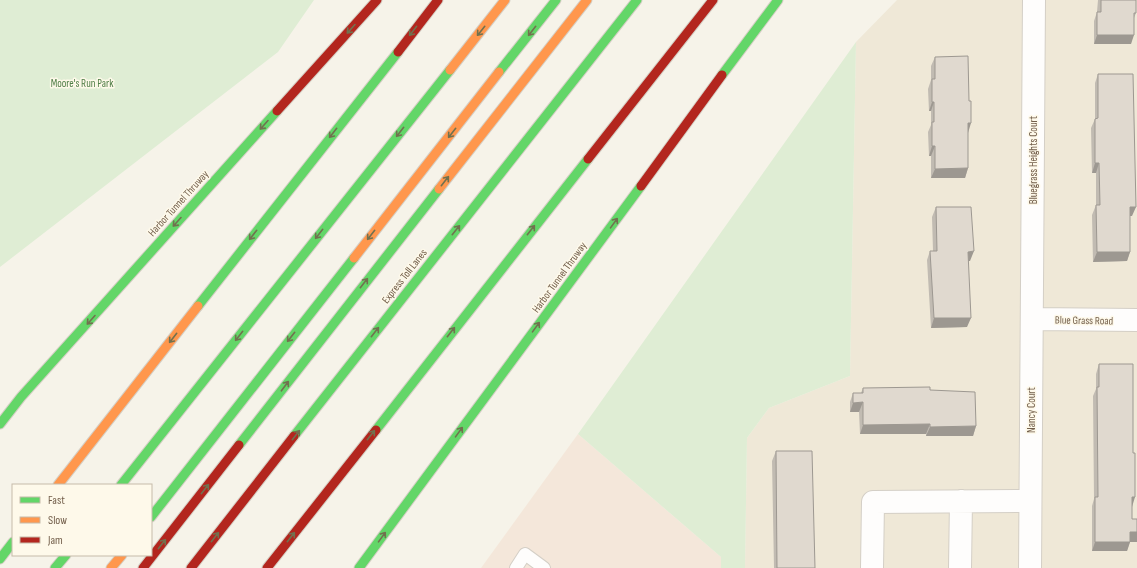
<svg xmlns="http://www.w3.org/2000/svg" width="1137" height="568" font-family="'Sofia Sans Condensed',sans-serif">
<rect width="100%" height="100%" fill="#f6f3e9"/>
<path fill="#efe8d7" d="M897,0H1137V568H745L747,438L769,408L850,376L856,42Z"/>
<path fill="#f4e7da" d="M578,434L721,557V568H481Z"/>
<path fill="#dfedd4" d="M0,0H314L278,52L0,267Z
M856,42L850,376L769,408L747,438L745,568H721V557L578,434Z"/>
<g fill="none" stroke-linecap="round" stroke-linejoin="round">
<defs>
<path id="lane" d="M516,568L525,554L544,568"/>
<path id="street" d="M1032,319L1137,320
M872,568L873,502L1030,501
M960,568L961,501
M1030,568L1034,0"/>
<path id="fast" d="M499,72L556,0
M722,75L778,0
M198,306L398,52
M0,424L21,397L277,111
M376,430L588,159
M294,436L637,0
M239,445L439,189
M121,485L450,70
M151,517L354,258
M0,559L13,542
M55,568L66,555
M359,568L641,186"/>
<path id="slow" d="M450,70L505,0
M439,189L587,0
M354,258L499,72
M58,485L198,306
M111,568L122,555"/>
<path id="jam" d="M398,52L438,0
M277,111L377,0
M588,159L713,0
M641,186L722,75
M143,568L239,445
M191,568L294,436
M267,568L376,430"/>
</defs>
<use href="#lane" stroke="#d4cfc6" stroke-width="14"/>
<use href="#street" stroke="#d4cfc6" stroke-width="24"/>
<use href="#fast" stroke="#d5cfc5" stroke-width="11"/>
<use href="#slow" stroke="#d5cfc5" stroke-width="11"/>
<use href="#jam" stroke="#d5cfc5" stroke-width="11"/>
<use href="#lane" stroke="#fefdfc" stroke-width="12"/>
<use href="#street" stroke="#fefdfc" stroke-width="22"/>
<use href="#fast" stroke="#63d668" stroke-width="9"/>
<use href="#slow" stroke="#ff974d" stroke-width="9"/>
<use href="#jam" stroke="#b3261e" stroke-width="9"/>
</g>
<path fill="#c1bbb2" d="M1098,0H1136V13L1134,18L1131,44H1094V21L1097,12Z
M935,57L968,131V168L965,178H931V156H929L928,132L931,125V111H929L928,89L931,80V66Z
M1098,74L1132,216H1130V252L1127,261L1093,262L1092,215L1096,205V173H1092L1091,128L1095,119V83Z
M936,207L970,261H968L967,327L931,328L927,260L930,251H933L932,217Z
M1099,364L1132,507V519L1137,542H1130L1127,551H1092V506L1094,499L1093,396L1096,389V374Z
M863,388L930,390L976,426L973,436H926V434H860L859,412H850V402L853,393H861Z
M776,451L815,568H774L772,461Z"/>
<path fill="#9d9891" d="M1097,35H1134L1131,44H1094Z
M932,102H934L931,111H929Z
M968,123H971L968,133Z
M932,146H935L931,156H929Z
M1095,163H1099L1096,173H1092Z
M968,168L965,178H931L935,169Z
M1130,207H1136L1132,216H1126Z
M974,251L970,261H964L968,252Z
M1097,252H1130L1127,261L1093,262Z
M934,318H971L967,327L931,328Z
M863,402L859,412H850L853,403Z
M930,424L926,434H860L863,425Z
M976,426L973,436H926L930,427Z
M1132,497H1135L1132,507Z
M1130,532H1137V542H1130L1127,551H1092L1095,542Z"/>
<path fill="#e0d9cf" stroke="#9d9891" d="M1101,0H1136V13H1134V35H1097V12H1101Z
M968,56L969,101H971V123H968V168L935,169V146H932V122H934V102H932V79H935V57Z
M1098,74H1133L1136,207H1130V252H1097L1096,205H1100L1099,163H1095V119L1098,118Z
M936,207H971L974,251L968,252L971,318H934L930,251H937Z
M1099,364H1133V453H1135V497H1132V519H1137V532H1130V542H1095V497H1098L1097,387H1099Z
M930,387V390L975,392L976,426L930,427V424L863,425V402L853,403V393H863V388Z
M776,451H812L815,568H777Z"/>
<defs><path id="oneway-shaft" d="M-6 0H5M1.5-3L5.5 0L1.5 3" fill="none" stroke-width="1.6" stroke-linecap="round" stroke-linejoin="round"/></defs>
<g stroke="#71714f">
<use href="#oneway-shaft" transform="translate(351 29) rotate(132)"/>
<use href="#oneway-shaft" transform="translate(413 31) rotate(128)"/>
<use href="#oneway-shaft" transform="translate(481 31) rotate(129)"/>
<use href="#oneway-shaft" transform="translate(532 31) rotate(128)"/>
<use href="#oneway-shaft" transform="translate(264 125) rotate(132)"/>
<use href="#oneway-shaft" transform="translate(400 132) rotate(128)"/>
<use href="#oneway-shaft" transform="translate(333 133) rotate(128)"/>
<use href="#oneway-shaft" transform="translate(452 133) rotate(128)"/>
<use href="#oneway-shaft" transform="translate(445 181) rotate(-52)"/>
<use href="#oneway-shaft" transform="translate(177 222) rotate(132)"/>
<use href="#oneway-shaft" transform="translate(614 223) rotate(-54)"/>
<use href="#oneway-shaft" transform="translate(456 230) rotate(-51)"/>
<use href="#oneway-shaft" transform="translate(531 230) rotate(-52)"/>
<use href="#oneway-shaft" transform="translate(319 234) rotate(128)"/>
<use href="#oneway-shaft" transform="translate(253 235) rotate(128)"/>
<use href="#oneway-shaft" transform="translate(371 235) rotate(128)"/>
<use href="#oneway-shaft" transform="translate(364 283) rotate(-52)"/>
<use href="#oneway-shaft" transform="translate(91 320) rotate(132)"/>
<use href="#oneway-shaft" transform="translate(536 327) rotate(-54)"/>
<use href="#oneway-shaft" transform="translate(375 332) rotate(-52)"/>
<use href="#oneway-shaft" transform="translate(451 332) rotate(-52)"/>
<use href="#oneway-shaft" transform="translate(239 336) rotate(128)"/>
<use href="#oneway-shaft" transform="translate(291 337) rotate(128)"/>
<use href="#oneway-shaft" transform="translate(173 338) rotate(128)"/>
<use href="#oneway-shaft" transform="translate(285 386) rotate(-53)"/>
<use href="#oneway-shaft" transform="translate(459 432) rotate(-54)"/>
<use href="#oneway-shaft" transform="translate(296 435) rotate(-52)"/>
<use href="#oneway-shaft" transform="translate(371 435) rotate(-52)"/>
<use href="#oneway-shaft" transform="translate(205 489) rotate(-52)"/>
<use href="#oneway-shaft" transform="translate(215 537) rotate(-52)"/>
<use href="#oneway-shaft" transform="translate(291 537) rotate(-52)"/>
<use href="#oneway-shaft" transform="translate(382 537) rotate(-54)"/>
<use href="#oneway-shaft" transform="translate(162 544) rotate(-52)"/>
</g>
<g text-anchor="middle" stroke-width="3" stroke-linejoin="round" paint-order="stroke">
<g font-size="11" fill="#4f7e46" stroke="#fef9ea">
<text x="82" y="87">Moore's Run Park</text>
</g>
<g font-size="11" fill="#735f4b" stroke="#fef9ea">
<text transform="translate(1033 160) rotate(-90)" y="4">Bluegrass Heights Court</text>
<text transform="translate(178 203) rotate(-48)" y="4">Harbor Tunnel Thruway</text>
<text transform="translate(404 276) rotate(-52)" y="4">Express Toll Lanes</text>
<text transform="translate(559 277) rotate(-54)" y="4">Harbor Tunnel Thruway</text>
<text transform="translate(1084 320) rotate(1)" y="4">Blue Grass Road</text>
<text transform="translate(1031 410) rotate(-90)" y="4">Nancy Court</text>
</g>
</g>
<rect x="12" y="484" width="140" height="72" fill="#fef9ea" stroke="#c6bbaa"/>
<rect x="20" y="497" width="20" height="6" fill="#63d668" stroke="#c6bbaa"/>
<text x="48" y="504" font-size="12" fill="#735f4b">Fast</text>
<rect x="20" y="517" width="20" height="6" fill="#ff974d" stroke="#c6bbaa"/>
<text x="48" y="524" font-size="12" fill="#735f4b">Slow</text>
<rect x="20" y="537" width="20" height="6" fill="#b3261e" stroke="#c6bbaa"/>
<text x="48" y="544" font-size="12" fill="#735f4b">Jam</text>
</svg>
